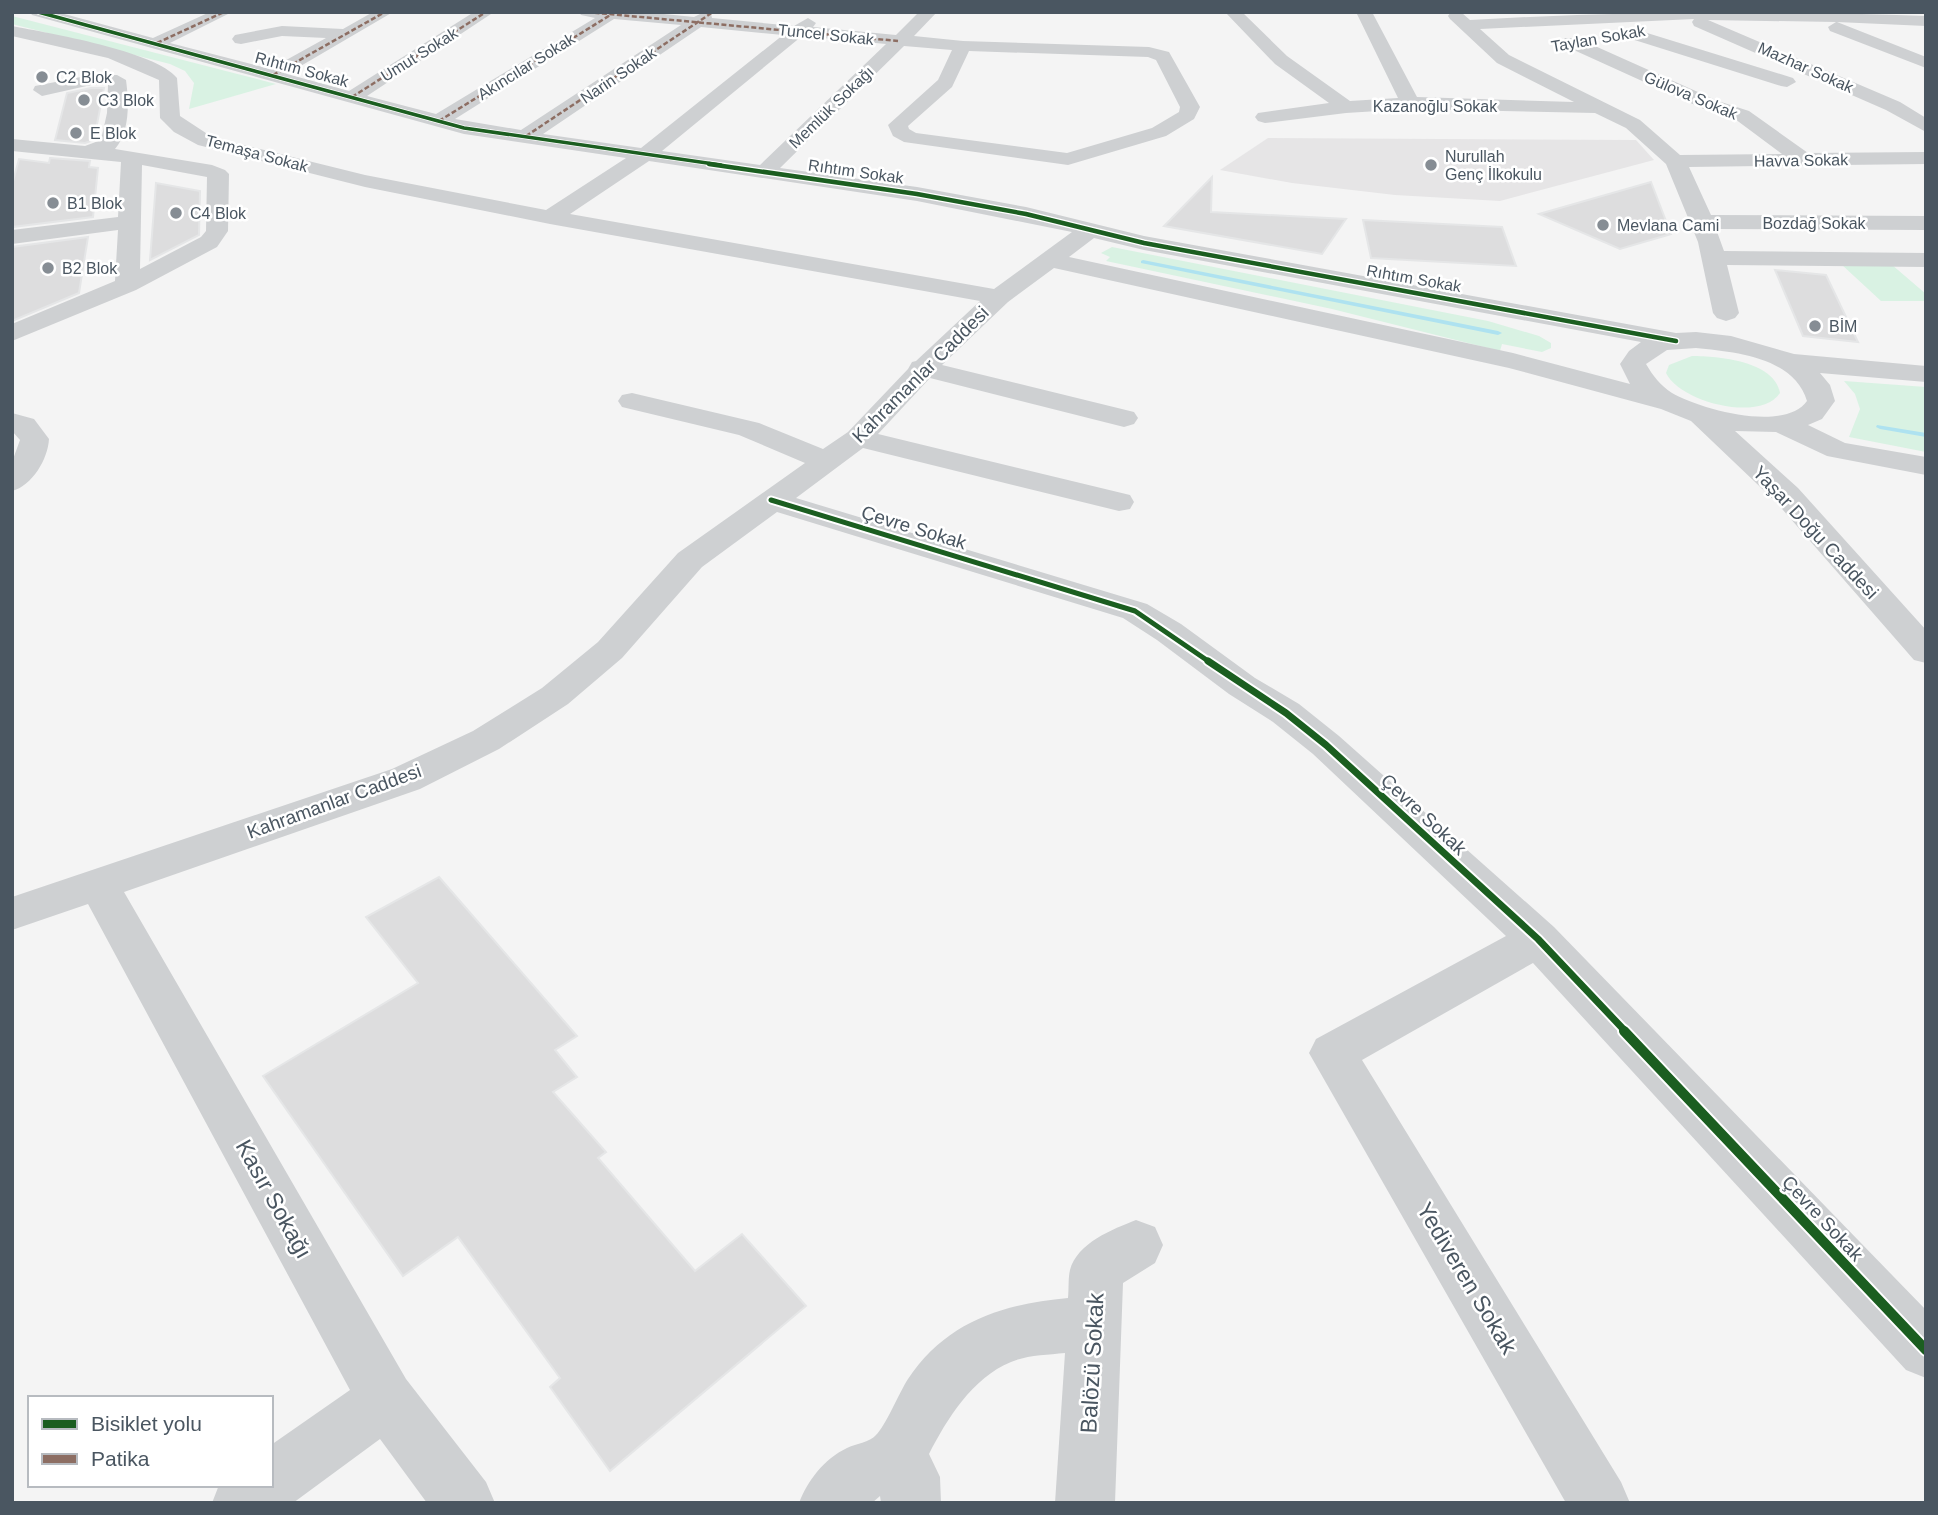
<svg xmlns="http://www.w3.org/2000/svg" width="1938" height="1515" font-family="Helvetica,sans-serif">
<rect width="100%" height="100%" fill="#f4f4f4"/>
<path fill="#e6e5e6" d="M1268,138L1636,140L1654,160L1500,201L1395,195L1292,183L1220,170Z"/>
<path fill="#d9f2e3" d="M12,16L276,84L189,109L194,83L185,71L170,64L12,24Z
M1112,247L1488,321L1539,336L1551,343V348L1542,352L1502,344L1500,351L1332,309L1106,261L1110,257L1101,253Z
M1841,264H1891L1926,294V301H1881Z
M1692,356C1718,356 1775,361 1780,393C1760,423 1680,402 1666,373L1669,365Z
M1844,381L1926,387V452L1849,437L1860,409L1855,394Z"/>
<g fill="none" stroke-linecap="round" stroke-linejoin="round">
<path fill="#aee2f0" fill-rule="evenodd" d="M1143,260L1498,331L1502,333L1498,335L1141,263V261Z
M1877,425L1926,433V437L1880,429L1876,427Z"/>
</g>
<path fill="#ddddde" stroke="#e5e6e7" stroke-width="2" d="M91,88H104L94,140L85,143L55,140L67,93Z
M50,158L90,161L89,167L98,168L93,217L12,227V185L19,159L49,163Z
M1212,177L1211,212L1346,219L1322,254L1164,226Z
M1651,182L1671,234L1620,249L1539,214Z
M156,183L200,191L199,235L150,260Z
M1363,220L1502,227L1516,266L1371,258Z
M88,237L79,293L12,321V247Z
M1775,270L1826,275L1858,342L1803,336Z
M439,877L577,1036L555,1050L577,1077L553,1092L606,1152L598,1158L695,1271L742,1234L806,1306L610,1471L550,1387L560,1378L458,1237L403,1276L263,1076L418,983L366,917Z"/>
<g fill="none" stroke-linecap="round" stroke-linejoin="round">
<path fill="#ced0d2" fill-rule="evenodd" d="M30,12H57L153,38L210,12H232L170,43L270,69L326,38L282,36L241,44L235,43L232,39L235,35L282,26L343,29L373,12H393L287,74L349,91L474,12H494L367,96L436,114L595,18L581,15L579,12H644L694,17L704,12L711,14L712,18L794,26L808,18L816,23L813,27L896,35L919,12H937L914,36L963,41L1149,47L1169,52L1200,107L1194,119L1166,136L1068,165L904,142L893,136L888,125L938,80L952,50L904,46L780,168L917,187L1026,207L1144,236L1676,333L1696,332L1731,336L1794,354L1926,366V382L1820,373L1830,385L1835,401L1822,419L1808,425L1845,443L1926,457V475L1827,456L1776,432L1735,431L1798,488L1926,630V663L1914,660L1776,502L1691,421L1661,409L1509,368L1054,268L1008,302L942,365L1134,412L1138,418L1134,424L1124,427L930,378L878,434L1130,495L1134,502L1130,509L1119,511L863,448L796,498L1147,604L1181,624L1255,678L1299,704L1339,736L1554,927L1926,1310V1378L1906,1370L1533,963L1362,1060L1621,1482L1630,1503H1566L1309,1053L1316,1039L1506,936L1313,754L1273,722L1229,694L1157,640L1123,618L777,512L702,567L622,658L568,704L499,749L420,789L124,892L406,1379L486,1482L495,1503H427L380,1439L293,1503H212L219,1485H271V1445L350,1390L88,904L12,930V897L392,769L473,731L542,688L598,642L678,553L805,463L739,435L622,407L618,401L622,395L632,393L759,423L823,449L848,432L908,369L912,362L916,361L980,301L550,224L365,187L198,145L174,132L160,118L159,80L108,58L12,36V26C48,33 156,51 177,78L180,116L212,137L365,175L546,210L626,158L464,134L32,15ZM614,19L681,25L521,130L455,119ZM701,27L783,35L641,148L543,134ZM802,36L886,44L760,165L662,151ZM969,51L1148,57L1156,60L1180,107L1179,112L1152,128L1067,153L916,133L909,129L908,126L952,87ZM649,161L917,201L1072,232L994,289L570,214ZM1094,238L1144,250L1641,342L1629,351L1620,364L1630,384L1513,353L1069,257ZM1696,348C1735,352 1794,357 1807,401C1784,433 1700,409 1672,393C1660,385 1653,376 1646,364L1667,350Z
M1225,12H1242L1287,56L1350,101L1398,98L1356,12H1372L1417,97L1574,102L1497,63L1450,19L1448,16L1450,13H1462L1470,20C1622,11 1774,10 1926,16V26L1837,22L1926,57V68L1830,31L1828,27L1836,22L1708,20L1900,102L1926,118V132L1886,110L1694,26L1692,22L1694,19L1480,29L1509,55L1640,120L1680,155L1782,154L1735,119L1706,110L1565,46L1562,42L1565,38H1577L1718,101L1749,111L1808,153L1926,152V164L1689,167L1711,215L1926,216V230L1716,229L1724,251L1926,253V267L1727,265L1739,313L1735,318L1726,321L1717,318L1713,313L1698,242L1666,164L1626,128L1595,113L1410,109L1346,113L1265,123L1258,121L1255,117L1258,113L1329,103L1275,64Z
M1631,28L1793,78L1796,82L1787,87L1781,86L1625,37L1623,33L1625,29Z
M91,75H117L126,80C129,102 130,132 115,149L212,165L225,170L229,174L228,231L217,247L136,290L12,341V324L115,281L118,230L12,244V230L118,217L121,162L12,151V139L85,146L101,140L107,113L108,85H91L42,96L33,90L35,86ZM142,165L207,177L206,231L201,237L140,269Z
M12,413L34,419L49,439C48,459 32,486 12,491V462L20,440L12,431Z
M1136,1220L1155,1227L1163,1245L1155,1263L1123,1283L1115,1503H1055L1065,1353C1047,1355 1027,1355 1011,1362C972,1378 947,1419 929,1454L940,1477L941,1503H881L880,1496L872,1503H799C808,1480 824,1459 847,1448C855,1444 870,1442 876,1435C885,1427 899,1393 908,1379C946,1322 1002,1304 1068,1298C1069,1289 1068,1278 1070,1270C1077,1243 1113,1229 1136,1220Z"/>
<path stroke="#8d6e63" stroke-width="2.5" stroke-dasharray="5 2.5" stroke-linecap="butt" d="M587,12L898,41
M157,43L224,12
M273,75L385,12
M352,97L486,12
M439,121L612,14
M526,136L713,12"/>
<defs>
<path id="cycleway-far4" d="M38,12L464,128L721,165"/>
<path id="cycleway-far3" d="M709,164L917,194L1026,214L1144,243L1676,341"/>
<path id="cycleway-far2" d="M771,500L1135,611L1211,663"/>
<path id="cycleway-far1" d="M1208,661L1286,713L1326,745L1538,939L1626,1032"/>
<path id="cycleway" d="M1624,1031L1926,1350"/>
</defs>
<use href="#cycleway-far4" stroke="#fff" stroke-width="5"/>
<use href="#cycleway-far3" stroke="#fff" stroke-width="7"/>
<use href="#cycleway-far2" stroke="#fff" stroke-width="9"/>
<use href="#cycleway-far1" stroke="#fff" stroke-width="11"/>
<use href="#cycleway" stroke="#fff" stroke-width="14"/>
<use href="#cycleway-far4" stroke="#1b5e20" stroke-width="3.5"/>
<use href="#cycleway-far3" stroke="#1b5e20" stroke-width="4.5"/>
<use href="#cycleway-far2" stroke="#1b5e20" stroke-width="5"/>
<use href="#cycleway-far1" stroke="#1b5e20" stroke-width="7"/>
<use href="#cycleway" stroke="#1b5e20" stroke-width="10"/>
</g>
<g fill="#868d94" stroke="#fff" stroke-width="2.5">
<circle cx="42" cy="77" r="7"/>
<circle cx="84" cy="100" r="7"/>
<circle cx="76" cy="133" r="7"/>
<circle cx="1431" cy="165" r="7"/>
<circle cx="53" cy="203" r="7"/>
<circle cx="176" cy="213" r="7"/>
<circle cx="1603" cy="225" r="7"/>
<circle cx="48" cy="268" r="7"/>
<circle cx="1815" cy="326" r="7"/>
</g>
<g text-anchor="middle" stroke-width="5" stroke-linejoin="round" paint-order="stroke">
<g font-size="16" fill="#4a5661" stroke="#fff">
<text transform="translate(826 34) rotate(6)" y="6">Tuncel Sokak</text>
<text transform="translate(1598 38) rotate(-10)" y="6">Taylan Sokak</text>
<text transform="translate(419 54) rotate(-32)" y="6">Umut Sokak</text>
<text transform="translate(526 66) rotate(-32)" y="6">Akıncılar Sokak</text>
<text transform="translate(1806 67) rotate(24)" y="6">Mazhar Sokak</text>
<text transform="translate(302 69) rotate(15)" y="6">Rıhtım Sokak</text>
<text transform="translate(618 75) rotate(-34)" y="6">Narin Sokak</text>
<text transform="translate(1691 95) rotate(23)" y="6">Gülova Sokak</text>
<text x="1435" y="112">Kazanoğlu Sokak</text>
<text transform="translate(831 107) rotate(-44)" y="6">Memlük Sokağı</text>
<text transform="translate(257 153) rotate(15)" y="6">Temaşa Sokak</text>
<text transform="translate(1801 160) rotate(-1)" y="6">Havva Sokak</text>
<text transform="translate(856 171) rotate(8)" y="6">Rıhtım Sokak</text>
<text x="1814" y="229">Bozdağ Sokak</text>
<text transform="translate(1414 278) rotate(10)" y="6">Rıhtım Sokak</text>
</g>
<g font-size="16" fill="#4a5661" stroke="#fff" text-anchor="start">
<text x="56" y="83">C2 Blok</text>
<text x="98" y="106">C3 Blok</text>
<text x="90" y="139">E Blok</text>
<text x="1445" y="162">Nurullah<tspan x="1445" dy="18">Genç İlkokulu</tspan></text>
<text x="67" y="209">B1 Blok</text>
<text x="190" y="219">C4 Blok</text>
<text x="1617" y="231">Mevlana Cami</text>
<text x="62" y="274">B2 Blok</text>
<text x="1829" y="332">BİM</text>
</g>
<g font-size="19" fill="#4a5661" stroke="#fff">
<text transform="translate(920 374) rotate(-45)" y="7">Kahramanlar Caddesi</text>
<text transform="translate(914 527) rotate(17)" y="7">Çevre Sokak</text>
<text transform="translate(1816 532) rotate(47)" y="7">Yaşar Doğu Caddesi</text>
<text transform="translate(334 801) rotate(-20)" y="7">Kahramanlar Caddesi</text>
<text transform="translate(1424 814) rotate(43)" y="7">Çevre Sokak</text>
<text transform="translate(1823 1218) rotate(47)" y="7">Çevre Sokak</text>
</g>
<g font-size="23" fill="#4a5661" stroke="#fff">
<text transform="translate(274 1199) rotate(61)" y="8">Kasır Sokağı</text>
<text transform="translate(1467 1278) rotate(59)" y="8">Yediveren Sokak</text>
<text transform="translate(1092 1363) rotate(-87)" y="8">Balözü Sokak</text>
</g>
</g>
<rect width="1938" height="1515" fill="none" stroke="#4a5661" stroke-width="28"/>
<rect x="28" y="1396" width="245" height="91" fill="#ffffff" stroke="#b7bbc0" stroke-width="2"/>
<rect x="42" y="1419" width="35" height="10" fill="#1b5e20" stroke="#b7bbc0" stroke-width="2"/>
<text x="91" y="1431" font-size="21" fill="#4a5661">Bisiklet yolu</text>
<rect x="42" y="1454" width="35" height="10" fill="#8d6e63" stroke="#b7bbc0" stroke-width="2"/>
<text x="91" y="1466" font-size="21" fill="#4a5661">Patika</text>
</svg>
